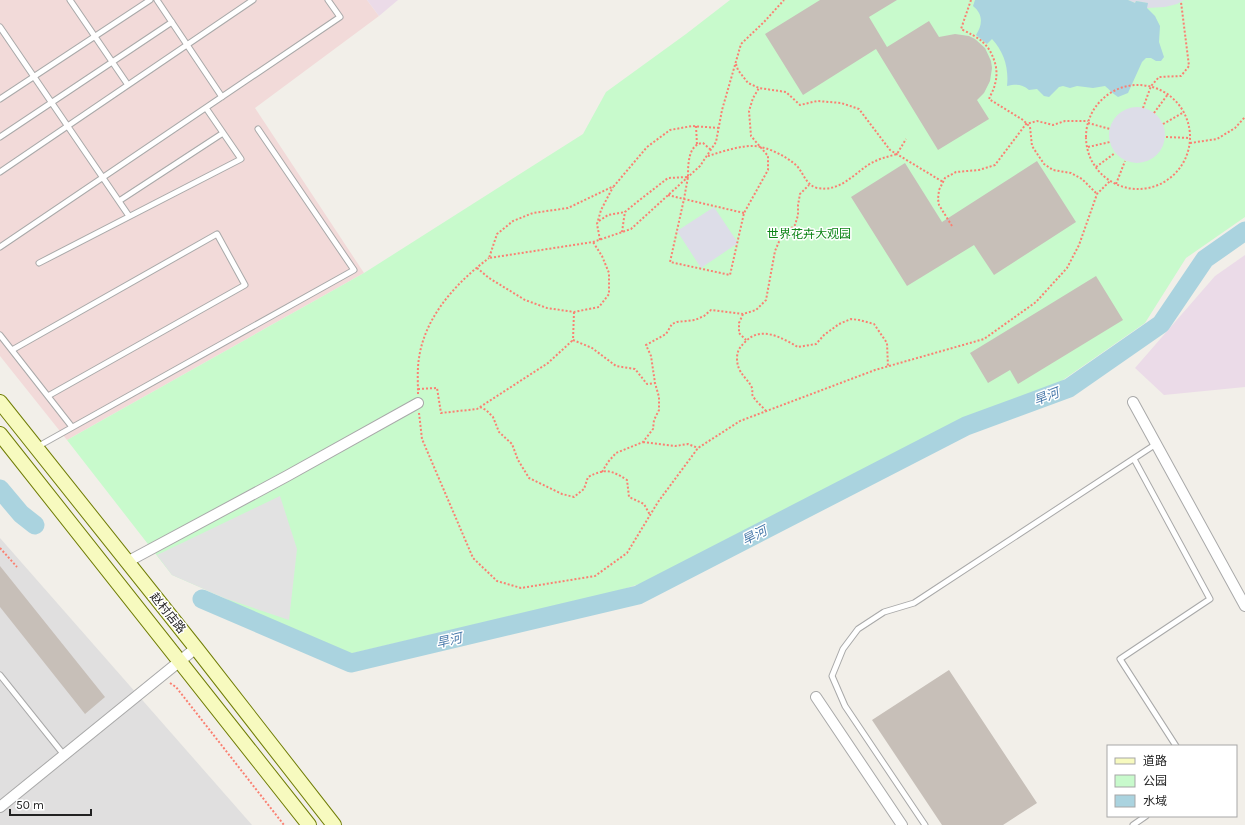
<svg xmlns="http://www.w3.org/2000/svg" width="1245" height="825" font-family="Karla,'Noto Sans SC',sans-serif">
<rect width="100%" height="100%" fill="#f2efe9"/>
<path fill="#e0dfdf" d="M0,538L252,825H0Z"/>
<path fill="#f2dad9" d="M0,0H367L379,16L255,108L364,273L67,440L0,356Z"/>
<path fill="#ebdbe8" d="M367,0H398L379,16Z
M1245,255V387L1164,395L1135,368L1215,276Z"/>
<path fill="#c8facc" d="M730,0H1245V217L1186,258L1145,323L1060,382L954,423L688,568L618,591L349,654L252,630L227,599L172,575L67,440L364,273L583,134L606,92L686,34Z"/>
<path fill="#e2e2e2" d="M280,496L297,549L289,620L227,599L172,575L157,555Z"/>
<path fill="#dddde8" d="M1128,0H1184L1177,4L1165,7L1147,8V3L1136,1L1135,3Z
M1109 135a28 28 0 1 1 56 0a28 28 0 1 1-56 0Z
M714,207L738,243L701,268L677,231Z"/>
<path fill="#aad3df" d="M975,0H1128L1135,3L1136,1L1148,3L1147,8L1155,16L1160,26L1159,42L1164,57L1161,61H1156L1151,58H1146L1142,62L1128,93L1118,97C1113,94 1110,90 1105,86L1093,88L1077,86L1070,88L1063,86L1059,87L1049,97L1044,96L1037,89L1029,90C1022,84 1016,84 1007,86C1009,68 1004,52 992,39L987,44L976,35C983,24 983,14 973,6Z"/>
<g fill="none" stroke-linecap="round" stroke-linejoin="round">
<path stroke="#aad3df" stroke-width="19" d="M0,489L21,514L35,525
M202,599L351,663L638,595L966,426L1069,388L1161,324L1205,259L1245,231"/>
</g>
<path fill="#c7bfb8" d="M820,0H897L869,17L887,47L929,21L939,37L955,34L969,36L975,39L985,48L991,61L992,68L990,81L984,93L977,100L989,119L938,150L876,49L803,95L765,34Z
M1037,161L1076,222L994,275L974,245L907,286L851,197L905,163L942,222Z
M1096,276L1123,320L1018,384L1010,370L988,383L970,353Z
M0,566L105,697L85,714L0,607Z
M949,670L1037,803L1003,825H942L872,720Z"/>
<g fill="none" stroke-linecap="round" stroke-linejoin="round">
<defs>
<path id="lane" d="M70,0L128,85
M157,0L222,97
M0,27L129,216
M0,99L150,0
M0,137L172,22
M0,172L253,0
M119,201L223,133
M0,247L340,17L328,0
M39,263L241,159L206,108
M0,335L72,427
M12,350L217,234L245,285L48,396
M37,447L354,270L258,129
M1134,459L1210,599L1120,659L1176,746
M0,675L64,755
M925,825L845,706L832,676L843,649L858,629L884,612L914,603L1156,444
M1133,825L1146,816"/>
<path id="street" d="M1133,402L1245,606
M127,562L287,476L418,403
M816,697L902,825
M0,807L196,648"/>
<path id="secondary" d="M0,402L196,648L334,825
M0,434L309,825"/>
</defs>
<use href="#lane" stroke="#a9a9a9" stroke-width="7"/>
<use href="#street" stroke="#a9a9a9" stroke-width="12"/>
<use href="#secondary" stroke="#707d05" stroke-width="16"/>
<path stroke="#fa8072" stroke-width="2" stroke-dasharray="2 2" stroke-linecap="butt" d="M971,0L961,29C979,38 989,43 995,63C997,70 997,77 995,84C994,89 991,94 989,99L1023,120L1030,127L1032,146L1044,164L1053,170L1071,173L1082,179L1097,194
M736,64L738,70L748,83L759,88L786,92L800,105L817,101L841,103L859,109L890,150L943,182
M1086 137a52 52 0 1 1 104 0a52 52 0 1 1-104 0Z
M1143,108L1151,86L1159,77L1181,76L1189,66L1181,2
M1154,113L1168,94
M1088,123L1110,129
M1163,124L1184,112
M696,126L697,145
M719,128L692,126L670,130L647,147L614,186L568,208L533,213L513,221L497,234L489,258L593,242L631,229L700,166L716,142L722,110L741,44L764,22L784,0
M1166,137L1190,138
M1190,143L1217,139L1235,128L1245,117
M1088,147L1110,142
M708,156C721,152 735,147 750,146C765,145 786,156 797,166C804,174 806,185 817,188C839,192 852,176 868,165C877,159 887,157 897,154L906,139
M1096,167L1115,153
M1116,184L1125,161
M668,195L684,199L688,177
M744,213L684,199L670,262L730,275L744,213L768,170V156L751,136L749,111L753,98L759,88
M599,221L608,215L625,212
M952,226L939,205L938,199L939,190L945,178L956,172L979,170L995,165L1026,124L1037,121L1053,125L1065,121H1088
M622,232L624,218L625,212L637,202L668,178L688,177C688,165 688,144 703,143L711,150
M600,240L597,224L601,210L613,187
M477,268L489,278L525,300L547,308L574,312L599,307L609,294V273L602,256L593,242
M574,312L573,340L592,348L616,366L635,369L647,384L655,383L651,356L646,345L666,334L672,324L677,322L695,320L704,316L711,310L743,314L756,310L766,300L775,251L781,237L795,225L798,215V205L800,194L809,185
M743,314L739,323V333L746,340
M418,389L437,388L441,413L477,409L548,363L573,340
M418,394C418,383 417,370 419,358C425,316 457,282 489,258
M480,407L486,410L493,417L499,432L512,444L518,460L529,478L562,494L574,497L584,489L588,477C606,468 611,470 627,480L629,497L644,504L650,515
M766,411C762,406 754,400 752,394C752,392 753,390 752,388C748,378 737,374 737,358C737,351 740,347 745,342C761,325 782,338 798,347L816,344L824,335L839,324L851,319L859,320L874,324L887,343L888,367
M419,413L422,439L473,558L497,581L521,588L595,576L627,553L658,502L698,448L740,421L875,370L984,339L1036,302L1067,268L1079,245L1097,194L1110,181
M643,442L675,446L688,444L698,448
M602,472L608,462L616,453L643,442L653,429L654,420L659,410V397L655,383
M0,548L17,567
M170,683L176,687L284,825"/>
<use href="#lane" stroke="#fff" stroke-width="5"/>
<use href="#street" stroke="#fff" stroke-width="10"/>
<use href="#secondary" stroke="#f7fabf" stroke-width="14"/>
</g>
<g text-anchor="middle" stroke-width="3" stroke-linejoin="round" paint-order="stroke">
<g font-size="12" fill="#0c8416" stroke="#fff">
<text x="809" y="238">世界花卉大观园</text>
</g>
<g font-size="12" fill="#222" stroke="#fff">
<text transform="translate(168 613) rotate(51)" y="4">赵村店路</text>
</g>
<g font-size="13" font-style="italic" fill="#4a7aab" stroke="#fff">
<text transform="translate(1046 396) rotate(-21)" y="5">旱河</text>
<text transform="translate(754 535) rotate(-27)" y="5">旱河</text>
<text transform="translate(449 640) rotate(-13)" y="5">旱河</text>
</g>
</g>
<rect x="1107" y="745" width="130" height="72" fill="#ffffff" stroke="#a7a7a7"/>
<rect x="1115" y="758" width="20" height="6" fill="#f7fabf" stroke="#a7a7a7"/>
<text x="1143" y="765" font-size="12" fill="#222222">道路</text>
<rect x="1115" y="775" width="20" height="12" fill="#c8facc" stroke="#a7a7a7"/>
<text x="1143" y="785" font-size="12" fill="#222222">公园</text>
<rect x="1115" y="795" width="20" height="12" fill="#aad3df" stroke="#a7a7a7"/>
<text x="1143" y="805" font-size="12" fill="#222222">水域</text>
<path d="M10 809v6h81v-6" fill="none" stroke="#222222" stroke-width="2"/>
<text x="16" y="809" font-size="12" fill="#222222" stroke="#ffffff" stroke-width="3" paint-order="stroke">50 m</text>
</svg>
